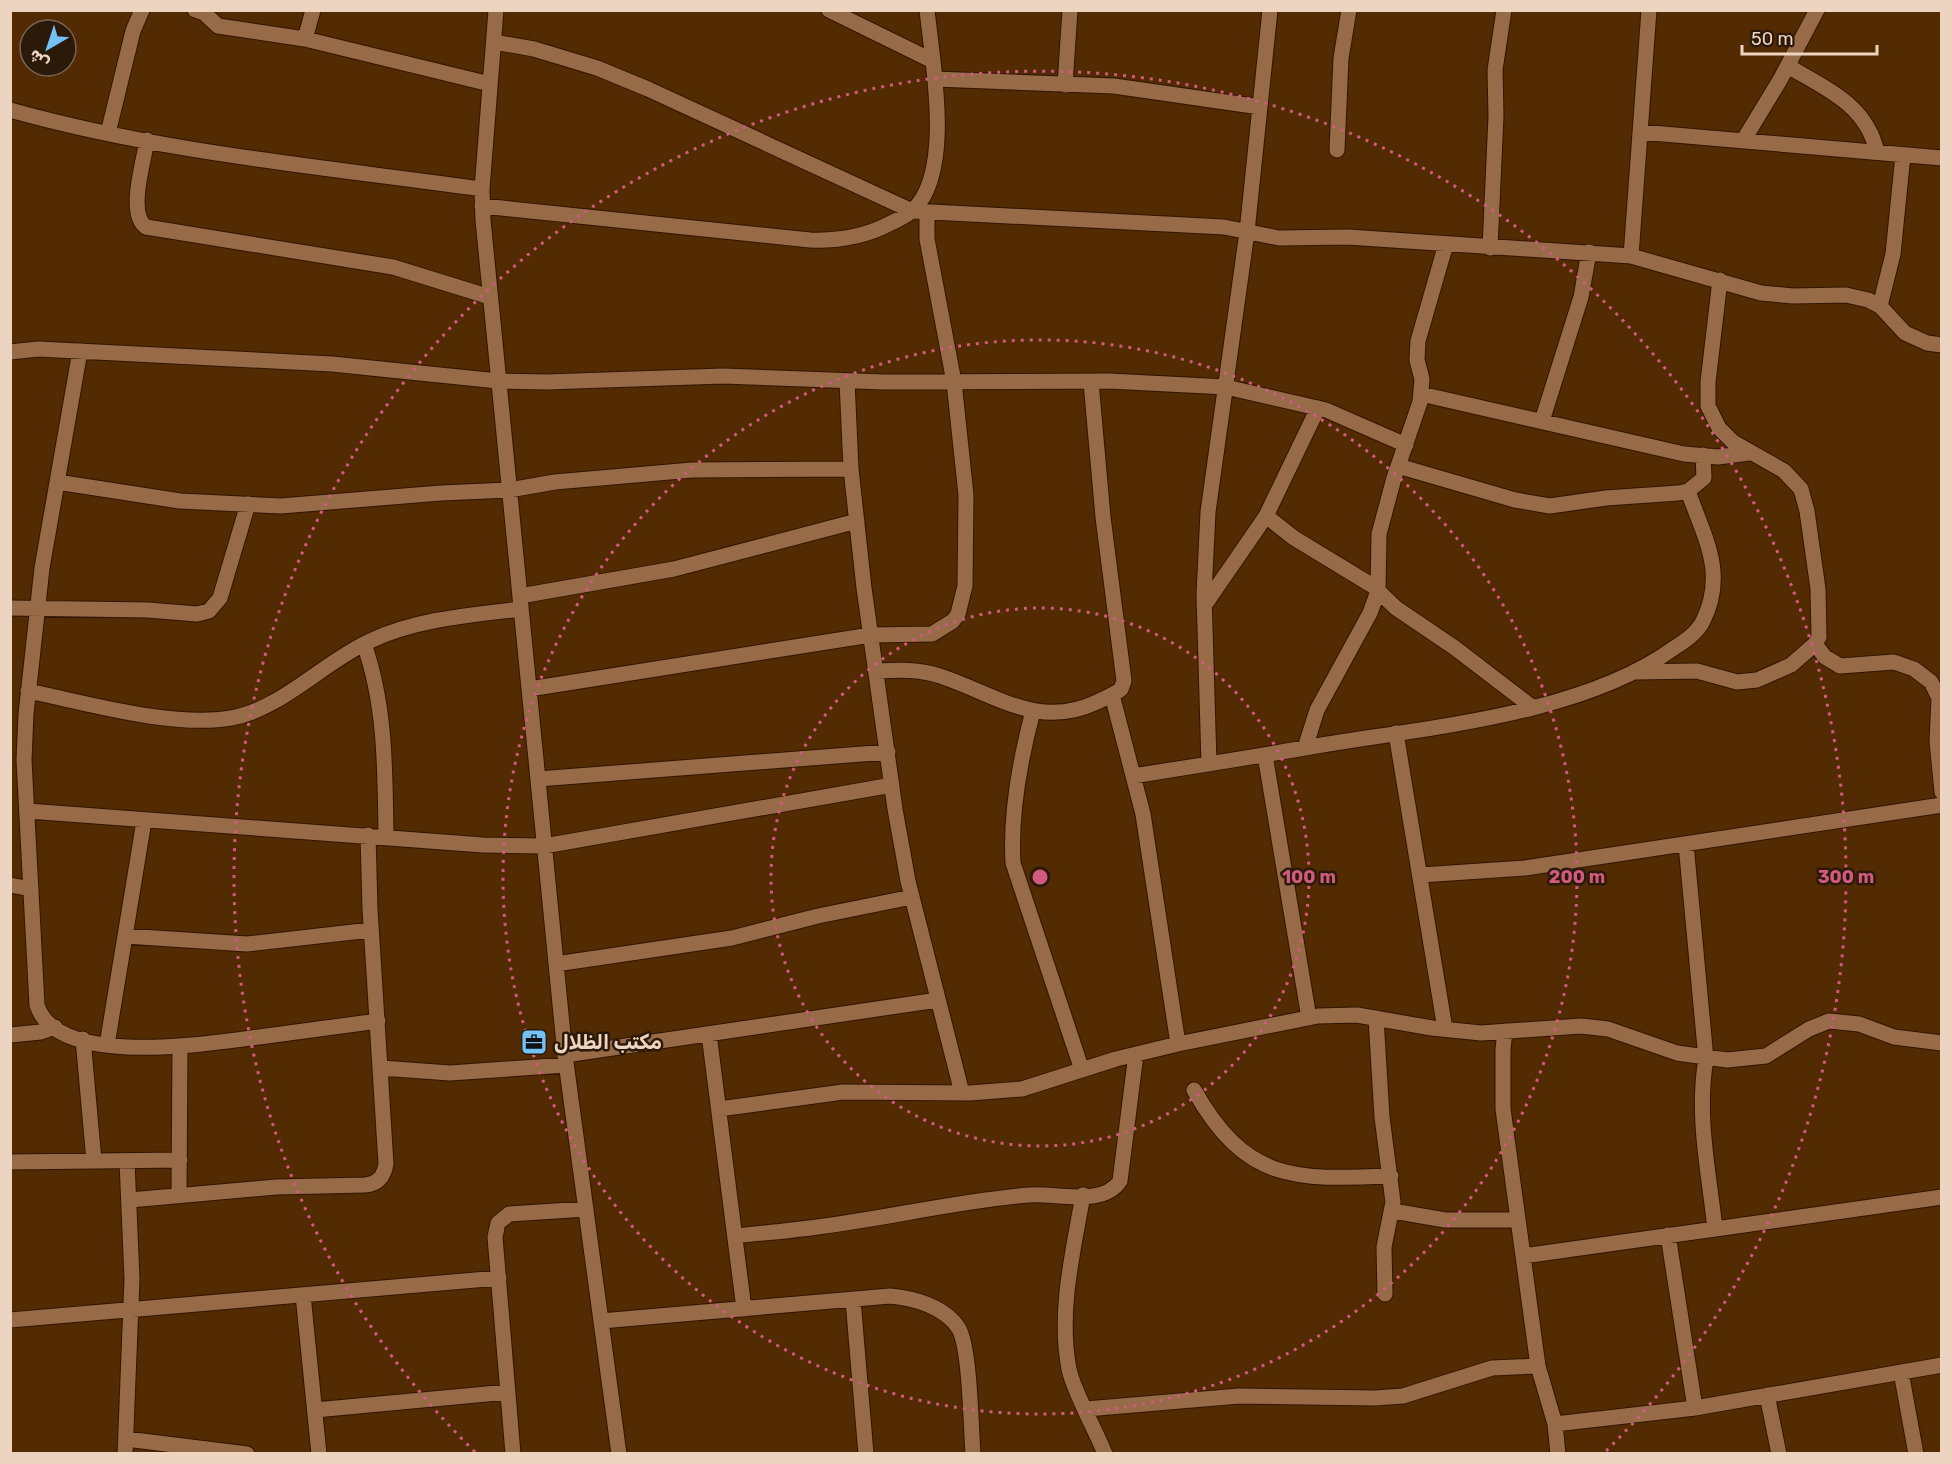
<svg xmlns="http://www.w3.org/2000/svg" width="1952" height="1464" font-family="Rubik,'Noto Naskh Arabic',sans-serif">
<rect width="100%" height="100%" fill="#522b02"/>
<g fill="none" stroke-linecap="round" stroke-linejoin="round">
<defs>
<path id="minor" d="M195,10L204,13L218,26L305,39L490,84
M496,10L482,189L483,220L565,1055L619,1454
M829,10L933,61
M305,39L313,10
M494,42L534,49L597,68L648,89L912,211L1224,227L1279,238L1348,237L1631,256L1761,293L1793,296L1846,295L1868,300L1880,306L1905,333L1927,343L1942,345
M1788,66C1827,90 1866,104 1877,152
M935,79L1114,86L1260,107
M1065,85L1070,10
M10,110C163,153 325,167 482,189
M1640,132L1942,158
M108,133L133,31L142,10
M147,140C144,161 127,214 146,227L393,267L490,297
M1743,141L1780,80L1817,10
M1337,150L1341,58L1349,10
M482,206L810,240C838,241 864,237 889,224C897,220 907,216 913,210C954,172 932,60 927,10
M1490,248L1496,116L1495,70L1504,10
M1631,256L1649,10
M1880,306L1893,254L1903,155
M80,351L42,568L26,714L24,760L37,1005C57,1069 211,1043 259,1037C299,1032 338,1026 378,1021
M10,352L38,349L332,364L498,381L546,382L723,376L884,382L1109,381L1226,387L1326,410L1406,445
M847,381L851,469L864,588L895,809L908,881L962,1093
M1421,394L1684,454L1718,457L1749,453
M1542,421L1581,297L1589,252
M1398,466L1515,500L1550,506L1606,498L1678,493L1688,491L1704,478L1703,455
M57,482L180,501L281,506L441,493L509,490L555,482L692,470L851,469
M1266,516L1294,538L1373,586L1396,608L1455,648L1532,707
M520,596L674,569L857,521
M1204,606L1266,516L1318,408
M10,608L148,610L197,614L209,611L220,598L248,504
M364,644C386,706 385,772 386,837
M1815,644L1825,657L1840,666L1894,662L1914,669L1931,682L1939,698L1937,741L1942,792
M877,671C898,670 920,669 940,676C995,694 1038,730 1097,702C1105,698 1114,695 1121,689L1124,681L1103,517L1091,382
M1636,672L1697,671L1737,682L1757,680L1791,665L1815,644L1819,637L1818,589L1807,511L1801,489L1784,471L1733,442L1719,428L1708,406V382L1720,280
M529,689L871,635L932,634L953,621L958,614L965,586L966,495L954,382L927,239V212
M28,691C87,703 172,728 231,718C280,710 325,661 370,641C416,619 471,615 521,609
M1112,695L1143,814L1178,1044
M1033,711C1020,760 1010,812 1013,863L1082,1070
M1396,733L1445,1029
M1305,748L1317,710L1370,613L1378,591L1379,534L1394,478L1420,402L1422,379L1417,360L1418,341L1446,244
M1265,755L1309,1018
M1209,764L1204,594L1208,512L1247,232L1270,10
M1133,776C1196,766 1259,756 1322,745C1431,727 1583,714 1674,648C1685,641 1697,633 1703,621C1727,573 1704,537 1688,491
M538,779L888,752
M28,811L483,845L544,846L892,785
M1686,844L1706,1059C1696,1115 1709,1173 1715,1229
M1421,875L1525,868L1942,805
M10,885L31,889
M125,936L247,944L371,930
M556,964L732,938L818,916L912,897
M1376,1018L1382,1117L1393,1202L1384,1247L1385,1294
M1505,1031L1503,1049V1109L1538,1366L1555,1424L1558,1454
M709,1034L744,1309
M10,1035L41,1032L55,1027
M83,1039L94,1161
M107,1045L144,821
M565,1055L938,1000
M381,1068L450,1073L566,1065
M1194,1090C1246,1182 1294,1180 1391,1176
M719,1109L843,1092L970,1093L1022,1089L1116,1059L1178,1044L1318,1016L1357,1015L1432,1028L1481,1033L1581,1026L1608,1029L1677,1053L1727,1060L1766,1056L1809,1029L1829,1021L1859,1024L1894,1037L1942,1043
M10,1162L180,1160
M179,1195L180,1046
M1083,1195C1073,1252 1058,1312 1069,1369C1073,1390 1096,1431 1105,1454
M130,1200L276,1187L365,1185C378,1184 384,1176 386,1164L370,909L368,835
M1393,1211L1445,1220H1518
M1668,1235L1695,1408
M735,1236C762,1233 790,1231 817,1227C888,1218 958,1201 1029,1195C1056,1193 1103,1207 1120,1181L1136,1054
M1523,1256L1942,1197
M303,1295L319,1454
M853,1300L866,1454
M10,1320L499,1278
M601,1321L890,1296C914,1298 946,1307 959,1329C970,1348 971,1428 973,1454
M1901,1372L1916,1454
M1767,1395L1779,1454
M1086,1409L1239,1396L1375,1398L1403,1396L1492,1368L1538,1366
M315,1410L508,1392
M1555,1424L1695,1408L1942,1365
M126,1439L247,1454
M125,1454L132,1279L127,1161
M513,1454L495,1237L498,1223L509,1214L586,1209"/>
</defs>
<use href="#minor" stroke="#321500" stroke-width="17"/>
<use href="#minor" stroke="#976b47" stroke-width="15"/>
</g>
<g fill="none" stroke="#d15a7f" stroke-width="3" stroke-dasharray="3 6">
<circle cx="1040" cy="877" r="269"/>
<circle cx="1040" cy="877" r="537"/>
<path d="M475 1452A806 806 0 1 1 1605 1452"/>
</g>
<defs>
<symbol id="office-square" viewBox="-11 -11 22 22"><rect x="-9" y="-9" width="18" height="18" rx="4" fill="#73c1f5" stroke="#2b190a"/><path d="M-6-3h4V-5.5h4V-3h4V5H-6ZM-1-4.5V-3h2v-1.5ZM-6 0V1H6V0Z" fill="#111"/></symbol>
</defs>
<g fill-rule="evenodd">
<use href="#office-square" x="519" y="1027" width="30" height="30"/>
</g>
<g text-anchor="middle" stroke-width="5" stroke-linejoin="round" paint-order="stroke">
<g font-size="20" font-weight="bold" fill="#edd4c1" stroke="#2b190a" text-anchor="start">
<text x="554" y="1049">مكتب الظلال</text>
</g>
</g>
<circle cx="1040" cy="877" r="9" fill="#d15a7f" stroke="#2b190a" stroke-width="3"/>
<g font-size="18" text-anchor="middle" font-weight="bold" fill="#d15a7f" stroke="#2b190a" stroke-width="5" stroke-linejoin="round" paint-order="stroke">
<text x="1309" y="883">100 m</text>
<text x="1577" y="883">200 m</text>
<text x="1846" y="883">300 m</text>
</g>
<rect width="1952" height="1464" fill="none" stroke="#edd4c1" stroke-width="24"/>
<g transform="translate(48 48) rotate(219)"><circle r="28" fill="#2b190a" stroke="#796453" stroke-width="1.5"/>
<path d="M0-4.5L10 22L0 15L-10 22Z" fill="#73c1f5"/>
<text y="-9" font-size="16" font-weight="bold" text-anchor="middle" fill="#edd4c1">ش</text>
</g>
<path d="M1742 45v9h135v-9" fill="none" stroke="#edd4c1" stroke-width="3"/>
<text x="1751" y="45" font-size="18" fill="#edd4c1" stroke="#2b190a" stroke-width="4.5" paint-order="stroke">50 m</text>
</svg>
